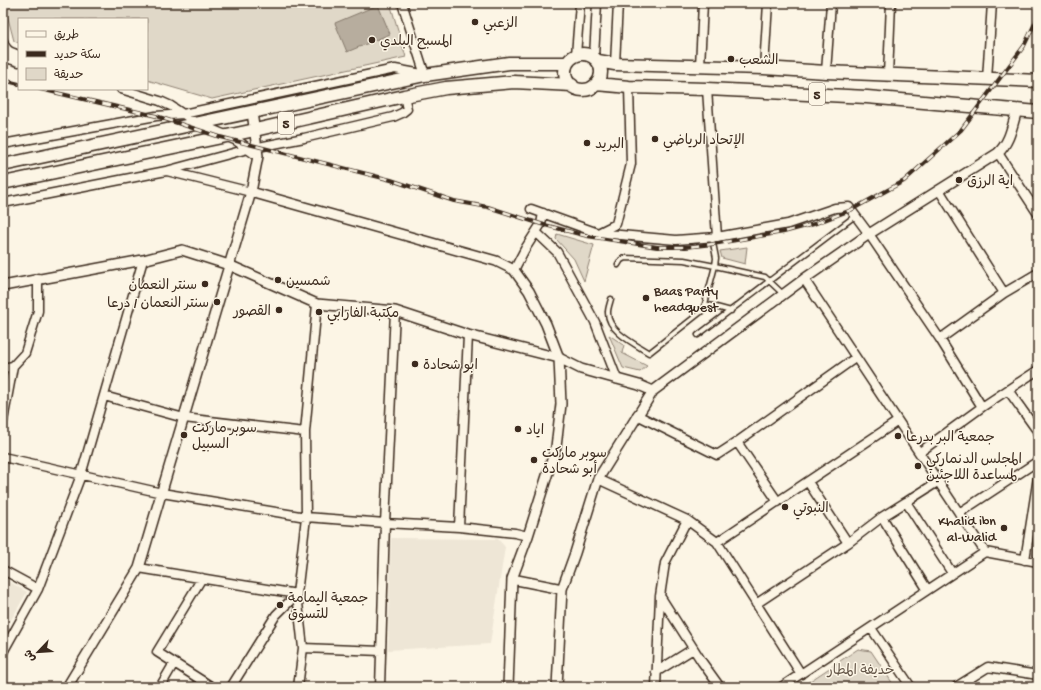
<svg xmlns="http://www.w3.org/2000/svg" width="1041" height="690" font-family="'Gochi Hand','Playpen Sans Arabic',sans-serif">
<rect width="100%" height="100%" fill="#fcf5e5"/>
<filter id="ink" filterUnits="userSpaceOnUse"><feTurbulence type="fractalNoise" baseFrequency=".025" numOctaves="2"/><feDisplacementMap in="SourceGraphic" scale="8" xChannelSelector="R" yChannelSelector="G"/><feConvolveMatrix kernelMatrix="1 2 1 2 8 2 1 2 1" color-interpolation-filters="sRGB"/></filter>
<g filter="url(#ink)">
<path fill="#eee6d6" d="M391,538L498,539L505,547L490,644L388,650Z
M3,578L27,592L3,634Z"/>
<path fill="#e0d8c8" stroke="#8e8173" d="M4,3H390L406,57L212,99L147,80V19H19V43L14,41Z
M557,234L594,245L584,281L574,259L556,239Z
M747,247L745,264L722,258L720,251Z
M609,335L624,345L622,353L647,366L640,372L623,368Z
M1038,509V555H1033Z
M858,649L871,651L895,687H801Z"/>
<path fill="#b7ad9e" stroke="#85796b" d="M378,5L390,34L347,52L335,23Z"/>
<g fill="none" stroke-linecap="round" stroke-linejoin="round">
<defs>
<path id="service" d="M618,265L621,260L625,258L684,260L715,266L716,258L712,238
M611,299C610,303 608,308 608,312C607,331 635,344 649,353L701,312L705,304L731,311
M705,304L715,266L765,277L783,294
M698,335L855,216"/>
<path id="minor" d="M402,3L425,75
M3,41C6,51 10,52 19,55
M576,55L580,3
M3,57L19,62
M594,57L597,3
M615,64L618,3
M700,66L703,3
M764,68L768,3
M826,72L831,3
M888,75L891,3
M987,79L992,3
M121,89L160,101L171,106L198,124
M707,89L717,237
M3,144L156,116L183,114L395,69L422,74
M998,153L1038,214
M167,171L251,192
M939,190L1004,293
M3,203L166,171L248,149L304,138L393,117L402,113L407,109L404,96
M531,209L598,233L676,240L717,237L788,224L835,208L849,207L869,234L940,339L982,407
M536,232L557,252L595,322L617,379
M600,232L616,224L631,164L629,87
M514,270L525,249L541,224L543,213
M804,279L985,552L1038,562
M940,339L1004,293L1038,273
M3,368L13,366
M1008,390L1038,432
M104,396L184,418L305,432
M637,415L717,455L737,442L855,358
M3,421L13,366L25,353L38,311V278
M737,442L778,502
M920,452L982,407L1038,370
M3,457L162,493L306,517L385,523L459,527L515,533L528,536
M598,479L687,520L717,542L801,674
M808,482L848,543
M906,502L939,481
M959,513L1038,461
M459,527L468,335
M717,542L898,421
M1025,560L1038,477
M139,568L297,594
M3,570L38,589
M202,578L157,652L212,687
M927,589L882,517L906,502L952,573
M660,596L702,662L720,687
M756,604L848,543L882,517
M871,628L911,687
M303,648L381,651
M3,652L38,589L81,475L143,260
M656,672L693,649
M160,687L174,663
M231,687L276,615L297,594
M298,687L303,648L297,594L306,517L305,432L317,304
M380,687L385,523L395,311
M656,687L660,596L665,563L687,520
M781,687L985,552
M956,687L988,667L1038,675"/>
<path id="tertiary" d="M198,124L236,140L258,156
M251,192L496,261L514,270L529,291L546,324L559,358L561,404L556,447L528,536L512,579L508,687
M3,286L143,260L182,250L229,265L317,304L395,311L468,335L559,358L581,369L639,385L653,391
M512,579L562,589
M67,687L139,568L251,192L258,156L252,112
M557,687L562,589L575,553L598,479L653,391L804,279L869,234L998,153C1010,142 1012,126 1017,110"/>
<path id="primary" d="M565 72a18 18 0 1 1 36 0a18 18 0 1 1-36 0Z
M598,61L615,64L764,68L826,72L1038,81
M596,84L629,87L707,89L867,97L1038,112
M3,165L425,75L509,63H567
M3,183L255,130L404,96L446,88L514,82L572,85"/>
</defs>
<use href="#service" stroke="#3b2a1e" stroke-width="7"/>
<use href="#minor" stroke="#3b2a1e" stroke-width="11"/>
<use href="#tertiary" stroke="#3b2a1e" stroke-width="12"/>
<use href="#primary" stroke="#3b2a1e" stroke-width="15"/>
<use href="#service" stroke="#fcf5e5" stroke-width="4"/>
<use href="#minor" stroke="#fcf5e5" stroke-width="8"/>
<use href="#tertiary" stroke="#fcf5e5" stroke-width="9"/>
<use href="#primary" stroke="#fcf5e5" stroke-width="12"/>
<defs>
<path id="rail" d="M3,80L19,84
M40,89L156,116L220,137L391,180L454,201L488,207L541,224L587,236L657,247H686L713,244L784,232L814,224L851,210L904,181L961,130L1024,46L1038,17"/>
</defs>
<use href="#rail" stroke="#3b2a1e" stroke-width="4"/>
<use href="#rail" stroke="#fcf5e5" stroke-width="2.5" stroke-dasharray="8" stroke-linecap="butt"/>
</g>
</g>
<g fill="#3b2a1e" stroke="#fcf5e5" stroke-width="1.5">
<circle cx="475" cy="22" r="4"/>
<circle cx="372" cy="40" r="4"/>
<circle cx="731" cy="59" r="4"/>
<circle cx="655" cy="139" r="4"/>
<circle cx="587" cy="143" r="4"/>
<circle cx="959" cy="180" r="4"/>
<circle cx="278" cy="280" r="4"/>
<circle cx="205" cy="284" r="4"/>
<circle cx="646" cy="298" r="4"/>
<circle cx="217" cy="302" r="4"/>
<circle cx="279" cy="310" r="4"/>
<circle cx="319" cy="312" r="4"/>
<circle cx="415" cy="364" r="4"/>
<circle cx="518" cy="429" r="4"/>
<circle cx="184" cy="435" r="4"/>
<circle cx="898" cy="436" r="4"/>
<circle cx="534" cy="460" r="4"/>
<circle cx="918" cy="466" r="4"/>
<circle cx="785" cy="507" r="4"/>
<circle cx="1004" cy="528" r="4"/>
<circle cx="280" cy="605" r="4"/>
</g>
<g text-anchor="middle" stroke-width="3" stroke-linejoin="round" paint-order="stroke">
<g fill="#fcf5e5" stroke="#75675a" stroke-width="1">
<rect x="809" y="83" width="16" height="22" rx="3"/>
<rect x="278" y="112" width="16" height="22" rx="3"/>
</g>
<g font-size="13" font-weight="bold" fill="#3b2a1e">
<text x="817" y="99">5</text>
<text x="286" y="128">5</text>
</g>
<g font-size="14" fill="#3b2a1e" stroke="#fcf5e5" text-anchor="start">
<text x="483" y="27">الزعبي</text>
<text x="380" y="45">المسبح البلدي</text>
<text x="739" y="64">الشعب</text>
<text x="663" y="144">الإتحاد الرياضي</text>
<text x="595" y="148">البريد</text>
<text x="967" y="185">اية الرزق</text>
<text x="286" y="285">شمسين</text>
<text x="197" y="289" text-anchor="end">سنتر النعمان</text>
<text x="654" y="295">Baas Party<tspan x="654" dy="16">headquest</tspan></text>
<text x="209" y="307" text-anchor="end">سنتر النعمان / درعا</text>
<text x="271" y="315" text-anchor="end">القصور</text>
<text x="327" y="317">مكتبة الفارابي</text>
<text x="423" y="369">ابو شحادة</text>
<text x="192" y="432">سوبر ماركت<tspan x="192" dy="16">السبيل</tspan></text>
<text x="526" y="434">اياد</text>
<text x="906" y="441">جمعية البر بدرعا</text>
<text x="542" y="457">سوبر ماركت<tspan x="542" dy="16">أبو شحادة</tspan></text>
<text x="926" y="463">المجلس الدنماركي<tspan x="926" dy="16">لمساعدة اللاجئين</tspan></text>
<text x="793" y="512">النبوتي</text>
<text x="996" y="525" text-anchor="end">Khalid ibn<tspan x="996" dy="16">al-Walid</tspan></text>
<text x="288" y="602">جمعية اليمامة<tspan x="288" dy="16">للتسوق</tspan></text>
</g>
<g font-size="14" fill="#645648" stroke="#fcf5e5">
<text x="861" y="674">حديفة المطار</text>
</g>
</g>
<rect width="1041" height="690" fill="none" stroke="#fcf5e5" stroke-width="16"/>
<rect x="8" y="8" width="1025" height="674" fill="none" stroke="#3b2a1e" stroke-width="1.5" filter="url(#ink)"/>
<rect x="18" y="18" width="130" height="72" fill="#fcf5e5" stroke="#afa495"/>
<rect x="26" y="31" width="20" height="6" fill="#fcf5e5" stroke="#afa495"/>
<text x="54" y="38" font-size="12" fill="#3b2a1e">طريق</text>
<rect x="26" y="51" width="20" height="6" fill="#3b2a1e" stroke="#afa495"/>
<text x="54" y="58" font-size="12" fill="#3b2a1e">سكة حديد</text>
<rect x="26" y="68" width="20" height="12" fill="#e0d8c8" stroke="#afa495"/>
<text x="54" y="78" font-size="12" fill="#3b2a1e">حديقة</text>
<g transform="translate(38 652) rotate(245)" stroke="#fcf5e5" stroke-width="3" paint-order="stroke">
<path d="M0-3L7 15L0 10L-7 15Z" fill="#3b2a1e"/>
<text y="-6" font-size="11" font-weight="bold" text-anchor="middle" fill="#3b2a1e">ش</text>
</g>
</svg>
